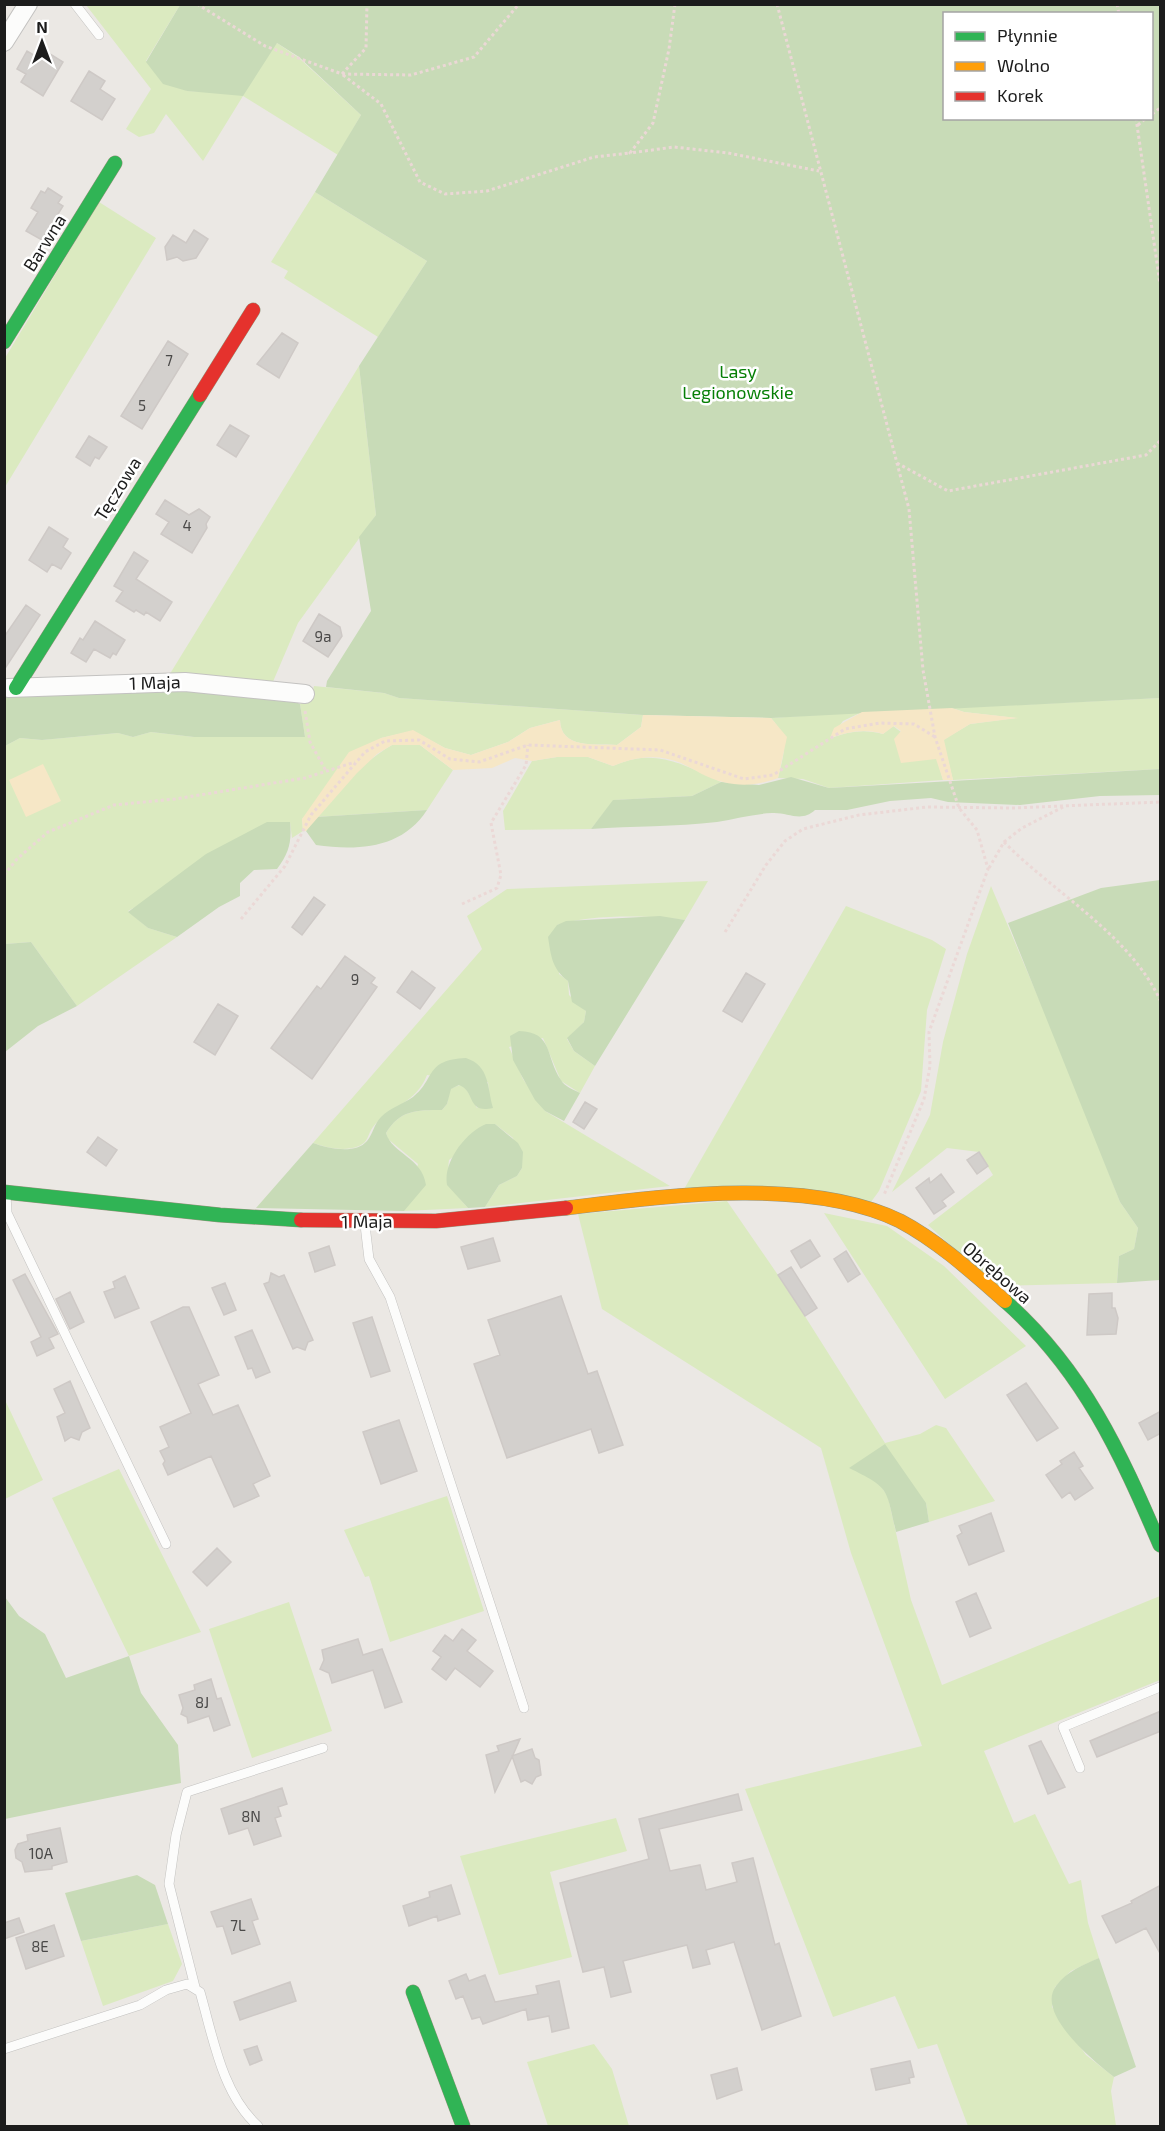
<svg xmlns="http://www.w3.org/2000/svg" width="1165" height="2131" font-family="'Exo 2',sans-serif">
<rect width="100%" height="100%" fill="#ebe8e4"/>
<path fill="#dbeac0" d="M86,5H180L146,61L187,91L210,92L277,43L299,58L361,115L338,155L243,96L203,161L166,114L154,133L139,137L126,129L151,89Z
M315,192L427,261L378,337L284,278L288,271L271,262Z
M99,202L156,238L5,487V358Z
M359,366L376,515L298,623L272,684L168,677Z
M314,686L384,693L399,698L643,715L641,727L617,745C596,744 560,749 560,720L530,728L508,742L471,755L445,748L413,731L381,738L302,819L303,831L292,838L290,822L128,911L148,928L177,937L77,1006L31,942L5,944V746L20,738L42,740L118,733L133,737L151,732L194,737H305L300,704L311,697Z
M1160,698V769L953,780L943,740L970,724L1016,718L964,712L952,708Z
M862,712L843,721L831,738C849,731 865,729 883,734L893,726L937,759L943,780L829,788L803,779L778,778C784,753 790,739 771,718Z
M392,745H420L453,770L427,810L316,817C335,791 364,761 392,745Z
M557,757H588L613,766C655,747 682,764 721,782L692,796L614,800L591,829L505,830L503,811L532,761Z
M708,881L685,920C652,915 588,914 557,925L559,974L568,981L569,995L586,1011L584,1022L567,1039L574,1051L595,1066L580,1093L561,1081L543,1038L509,1047L523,1079L545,1111L670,1186L485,1207L499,1185L517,1176L522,1168L513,1138L495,1124L449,1160C446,1180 455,1195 468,1208L404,1211L418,1164L388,1139L386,1133C400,1110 416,1110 442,1110L447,1104L450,1089L460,1085L465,1087L477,1108L489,1094L488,1082L427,1075C416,1104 389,1106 373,1127C367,1135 369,1142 359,1146C344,1152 328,1148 313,1143L482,949L467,916L507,889Z
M991,886L1067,1065L1120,1202L1138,1228L1134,1249L1119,1256L1117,1283L995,1286L928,1225L993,1175L979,1152L947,1148L892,1192L930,1115L943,1042L967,954Z
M846,906L932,940L946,949L927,1010L921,1091L879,1191L871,1202L683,1191Z
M727,1201L789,1291L885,1443L920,1434L936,1425L946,1428L995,1501L929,1522L926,1503L879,1483L888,1497L911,1600L942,1685L1160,1596V1680L984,1751L1014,1823L1035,1814L1069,1884L1081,1880L1088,1923L1099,1958L1071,1971L1055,1987L1052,2007L1086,2055L1114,2077L1111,2091L1116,2126H968L937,2044L918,2049L895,1996L833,2017L745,1789L922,1746L851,1553L821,1448L602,1309L578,1214Z
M824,1213L887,1226L944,1266L1026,1346L945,1399Z
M5,1400L43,1480L5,1499H4Z
M119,1469L201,1632L129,1656L52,1498Z
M447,1496L484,1611L390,1642L369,1576L365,1577L344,1530Z
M289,1602L332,1731L252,1758L209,1629Z
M616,1818L627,1851L550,1872L572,1957L499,1975L460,1856Z
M168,1924L182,1964L173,1981L103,2006L81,1941Z
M594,2044L612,2069L629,2126H548L527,2062Z"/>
<path fill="#c8dbb7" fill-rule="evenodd" d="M180,5H1160V698L771,718L643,715L399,698L384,693L326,687L327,681L371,611L359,537L376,515L359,366L427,261L315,192L361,115L299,57L277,43L243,96L187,91L163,84L146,62ZM944,14H1152V118H944Z
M185,685L278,694L300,704L305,737H194L151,732L133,737L118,733L42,740L20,738L5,746V692Z
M1160,769V795L1100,796L1020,805L948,802L931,798L890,801L847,810H815C801,823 788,812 772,813C753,814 735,819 717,822C676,827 632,826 591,829L613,800L692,796L721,782L759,785L791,777L829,788Z
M427,810C402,849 357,851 316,845L306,831L316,817Z
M267,822H290C292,842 289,853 277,869L254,870L240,883V896L219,907L177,937L148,928L128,912L206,854Z
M1160,880V1280L1117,1283L1119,1256L1134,1249L1138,1228L1120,1202L1008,923L1101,888Z
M660,916L685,920L595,1066L574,1051L567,1038L584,1022L586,1011L572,1002L568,981C552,969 551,956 548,937L557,925L566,921Z
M31,942L77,1006L38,1026L5,1052V944Z
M519,1031C554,1032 545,1057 561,1080C564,1086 574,1090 580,1093L564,1121L545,1111L535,1100L513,1060L510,1036Z
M466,1058C490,1066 487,1087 493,1108C466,1114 476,1091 459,1085L451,1089L447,1104L442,1110C416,1110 400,1110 386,1133C392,1154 422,1157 426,1185L404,1211L256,1208L313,1143C327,1148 355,1155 367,1141C373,1134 374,1124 381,1117C390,1108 403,1104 413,1097C436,1079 424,1060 466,1058Z
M486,1124H495L518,1143L523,1152L522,1168L517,1176L499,1185L485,1207L468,1208L447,1185C443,1162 465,1133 486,1124Z
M885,1444L926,1503L929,1522L896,1532C886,1488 890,1488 849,1468Z
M5,1597L19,1616L45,1634L66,1678L129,1656L141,1693L178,1745L181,1783L5,1819Z
M137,1875L155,1885L168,1924L81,1941L65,1893Z
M1099,1958L1136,2067L1114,2077C1095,2062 1035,2014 1056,1986C1067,1971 1083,1965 1099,1958Z"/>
<path fill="#f6e7c6" d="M952,708L964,712L1019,718L970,724L944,740L953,780H943L936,759L901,763L894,739L901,731L894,726L883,734C864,728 848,732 830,738L834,728L862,712Z
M643,715L771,718L787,737L778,778C759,785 743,787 723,782C708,779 694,769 681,763C658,753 634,757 613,766L588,757H557L532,761L515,758L492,768L453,770L420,745H392L377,754L357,773L306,831H303L302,819L349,752L381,738L413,730L445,748L471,755L508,742L530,728L560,720C560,749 596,744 617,745L641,727Z
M43,764L61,801L26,817L9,780Z"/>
<path fill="#d3d0cd" stroke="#cec9c6" stroke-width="1.5" d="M42,49L63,62L43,96L21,82L26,74L17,69L27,51L37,57Z
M89,71L105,81L100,89L115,99L102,120L71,101Z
M48,188L62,197L58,203L63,206L42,240L26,231L38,212L31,208L41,191L45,193Z
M194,230L208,239L196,258L183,261L177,257L167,260L165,247L173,235L186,243Z
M282,333L298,343L279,378L257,364Z
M168,341L188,354L142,429L121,416Z
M230,425L249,436L236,457L217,445Z
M89,436L107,447L99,459L95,457L90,466L76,457Z
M165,500L189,515L199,509L210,517L206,524L207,528L192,553L161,534L169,522L156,514Z
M49,527L68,539L63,547L71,553L61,569L52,564L47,572L29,560Z
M134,552L148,561L136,579L172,602L160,621L146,612L144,615L136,610L134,612L116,601L123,591L114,586Z
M26,605L40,615L4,670V637Z
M319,614L340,627L342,636L328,657L303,641Z
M95,621L125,640L116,655L113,653L110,658L94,649L86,662L71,653L80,638L83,640Z
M314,897L325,905L302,935L292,927Z
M345,956L375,978L371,983L377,987L312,1079L271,1048L317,986L321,989Z
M412,971L435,988L420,1009L397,992Z
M746,973L765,984L742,1022L723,1011Z
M218,1004L238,1016L215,1055L194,1042Z
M585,1102L597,1109L584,1129L573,1122Z
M98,1137L117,1150L106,1166L87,1152Z
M979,1152L988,1166L977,1174L967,1160Z
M941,1174L954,1192L942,1201L946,1206L934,1214L916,1188L929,1178L930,1183Z
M493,1238L500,1261L468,1269L461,1247Z
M810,1240L820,1256L801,1268L791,1251Z
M329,1246L335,1265L315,1272L309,1253Z
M846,1251L860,1274L848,1282L834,1259Z
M791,1267L817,1308L805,1316L778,1275Z
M271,1273L279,1277L284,1275L313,1340L308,1342L305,1350L297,1347L293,1349L264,1284L269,1282Z
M25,1274L58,1334L49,1338L54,1348L37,1356L31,1342L41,1337L13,1280Z
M125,1276L139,1308L115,1318L104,1292L115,1288L113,1282Z
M225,1283L236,1310L224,1315L212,1288Z
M70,1292L84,1322L70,1329L56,1299Z
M1112,1293V1308H1115L1118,1318L1116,1334L1087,1335L1089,1294Z
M561,1296L588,1374L597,1371L623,1445L599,1453L591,1429L507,1458L474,1364L500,1355L488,1320Z
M183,1307H189L219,1375L198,1384L213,1415L238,1405L270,1476L253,1484L259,1496L234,1507L211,1456L168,1475L163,1464L165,1461L160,1451L169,1447L160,1427L191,1413L151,1322Z
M372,1317L390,1371L371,1377L353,1323Z
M252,1330L270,1372L256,1378L252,1368L248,1369L235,1337Z
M70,1381L90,1428L82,1432L79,1440L71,1437L65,1441L57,1417L65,1413L54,1389Z
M1026,1383L1058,1428L1037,1441L1007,1395Z
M1161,1411V1433L1148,1440L1139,1423Z
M399,1420L417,1471L381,1484L363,1432Z
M1074,1452L1083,1466L1079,1468L1093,1488L1075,1500L1070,1492L1062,1498L1046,1475L1062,1464L1060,1461Z
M991,1513L1004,1551L969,1565L957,1536L962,1533L959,1526Z
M217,1548L231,1562L207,1586L193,1572Z
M976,1593L991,1628L970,1637L956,1602Z
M462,1629L476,1640L467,1651L493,1671L480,1687L455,1668L446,1680L432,1669L441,1657L433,1651L445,1635L453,1641Z
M358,1639L363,1655L382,1649L402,1702L385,1708L373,1670L332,1683L329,1673L320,1669L324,1660L322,1650Z
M211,1679L217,1699L221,1698L230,1725L214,1731L209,1716L188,1723L187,1717L181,1714L183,1708L179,1695L195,1690L194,1685Z
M1161,1711V1731L1097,1757L1090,1741Z
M520,1739L513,1755L495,1792L486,1755L499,1751L497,1746Z
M1041,1741L1065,1787L1048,1794L1029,1746Z
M532,1749L535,1758L539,1760L541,1775L536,1777L532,1784L525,1780L521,1782L512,1756Z
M282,1788L287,1804L278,1807L281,1816L275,1818L281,1836L254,1845L248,1828L229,1834L221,1809Z
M738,1794L742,1810L659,1829L670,1871L700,1865L706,1890L737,1882L732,1863L753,1858L775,1945L779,1943L801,2016L762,2030L734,1942L706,1950L710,1964L693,1968L687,1945L623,1961L631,1992L611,1997L604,1967L583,1972L560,1883L649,1859L639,1819Z
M60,1828L67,1862L52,1866V1869L25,1872L22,1862L16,1858L15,1850L18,1844L28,1841L27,1835Z
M451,1885L460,1914L438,1921L437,1916L409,1926L403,1906L430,1897L429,1892Z
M1161,1885V1955L1146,1928L1116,1943L1102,1916L1132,1903L1131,1901Z
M251,1899L258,1919L252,1921L260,1944L232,1954L223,1926L217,1927L211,1912Z
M19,1918L24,1932L4,1939V1923Z
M54,1925L64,1956L26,1969L16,1938Z
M466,1974L469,1981L485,1975L495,2002L538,1994L536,1986L559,1981L569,2028L552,2032L549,2016L528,2020L526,2009L483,2024L480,2017L472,2019L463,1996L456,1999L449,1981Z
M290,1982L296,2001L240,2020L234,2002Z
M257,2046L262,2060L250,2065L244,2050Z
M910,2061L914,2077L909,2078L910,2083L876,2090L871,2069Z
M737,2068L742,2090L717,2099L711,2075Z"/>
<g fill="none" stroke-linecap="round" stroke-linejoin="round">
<defs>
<path id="lane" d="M75,4L99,35
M6,1195L7,1213L166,1544
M365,1225L369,1259L390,1297L524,1708
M1080,1768L1063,1727L1160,1687
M195,1987L169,1884L176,1835L187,1792L323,1748
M4,2049L140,2005L166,1990L187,1984L200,1992C213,2037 222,2094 258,2126"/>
<path id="street" d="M4,42L28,4
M8,688L185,682L305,694"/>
<path id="fast" d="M4,342L115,163
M16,688L200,395
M4,1192L220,1215L301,1220
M1005,1301C1083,1370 1120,1452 1160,1545
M413,1992L463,2126"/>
<path id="slow" d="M566,1208C664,1196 808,1176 900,1221C938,1241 973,1273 1005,1301"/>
<path id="jam" d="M200,395L253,310
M301,1220L436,1221L566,1208"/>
</defs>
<use href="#lane" stroke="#c3c2c0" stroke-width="10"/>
<use href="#street" stroke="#c3c2c0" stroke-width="20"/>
<use href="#fast" stroke="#95947c" stroke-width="15"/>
<use href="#slow" stroke="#95947c" stroke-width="15"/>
<use href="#jam" stroke="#95947c" stroke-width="15"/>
<path stroke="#ebd8d6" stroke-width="3" stroke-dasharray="3 3" stroke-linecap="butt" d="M197,4L265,46L342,74L411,75L474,57L519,4
M675,4L669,49L653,123L630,153L674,147L728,153L819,171
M777,4L909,509L923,670L935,737L959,808L977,830L988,869L929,1032L930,1066L924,1099L884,1195
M1117,4L1119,14
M342,74L366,48L367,4
M343,75L381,104L420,182L445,194L487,191L594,157L630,153
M1152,114L1160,108
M1136,118L1160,284
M1138,125L1146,118
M897,463L948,491L1146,455L1160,441
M305,711L310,742L326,771
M1004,842C1053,892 1130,935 1160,1000
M989,868L1004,842L1022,828L1065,806
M4,875L17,859L48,832L114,805L175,799L305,778L355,762
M462,904L497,888L501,875L491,823L526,765L528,745
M241,919L285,866L311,815L365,752L385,741L419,740L450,759L479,762L528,745L660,750L744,779L773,775L845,729L880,723L914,724L935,737
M725,932L766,865L785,841L803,829L859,815L927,807L1013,808L1160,802"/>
<use href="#lane" stroke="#fcfcfb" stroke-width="9"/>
<use href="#street" stroke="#fcfcfb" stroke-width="18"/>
<use href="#fast" stroke="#30b455" stroke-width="14"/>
<use href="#slow" stroke="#ff9f0a" stroke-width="14"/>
<use href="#jam" stroke="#e5322d" stroke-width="14"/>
</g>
<g text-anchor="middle" stroke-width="5" stroke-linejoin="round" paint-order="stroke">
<g font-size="15" fill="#4a4948">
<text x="169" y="366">7</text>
<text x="142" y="411">5</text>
<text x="187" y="531">4</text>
<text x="323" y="642">9a</text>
<text x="355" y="985">9</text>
<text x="202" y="1708">8J</text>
<text x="251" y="1822">8N</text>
<text x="41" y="1859">10A</text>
<text x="238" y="1931">7L</text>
<text x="40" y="1952">8E</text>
</g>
<g font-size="18" fill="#1c1c1c" stroke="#fff">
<text transform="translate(45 243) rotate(-58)" y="6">Barwna</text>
<text transform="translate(118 489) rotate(-58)" y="6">Tęczowa</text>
<text transform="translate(155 683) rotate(-2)" y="6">1 Maja</text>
<text transform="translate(367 1222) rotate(-1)" y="6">1 Maja</text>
<text transform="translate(997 1273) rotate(41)" y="6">Obrębowa</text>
</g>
<g font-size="18" fill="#067f05" stroke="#fff">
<text x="738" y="378">Lasy<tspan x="738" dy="21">Legionowskie</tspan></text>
</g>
</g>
<rect width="1165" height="2131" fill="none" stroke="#1c1c1c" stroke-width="12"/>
<rect x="943" y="12" width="210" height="108" fill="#ffffff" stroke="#a4a4a4" stroke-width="1.5"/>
<rect x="955" y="32" width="30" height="9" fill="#30b455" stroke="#a4a4a4" stroke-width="1.5"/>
<text x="997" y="42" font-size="18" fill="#1c1c1c">Płynnie</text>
<rect x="955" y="62" width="30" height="9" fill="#ff9f0a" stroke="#a4a4a4" stroke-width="1.5"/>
<text x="997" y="72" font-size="18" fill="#1c1c1c">Wolno</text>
<rect x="955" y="92" width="30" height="9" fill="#e5322d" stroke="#a4a4a4" stroke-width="1.5"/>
<text x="997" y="102" font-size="18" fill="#1c1c1c">Korek</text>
<g transform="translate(42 42)" stroke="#ffffff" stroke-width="4.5" paint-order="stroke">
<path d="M0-4.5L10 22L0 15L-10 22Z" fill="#1c1c1c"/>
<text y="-9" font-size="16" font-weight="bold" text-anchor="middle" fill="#1c1c1c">N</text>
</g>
</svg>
